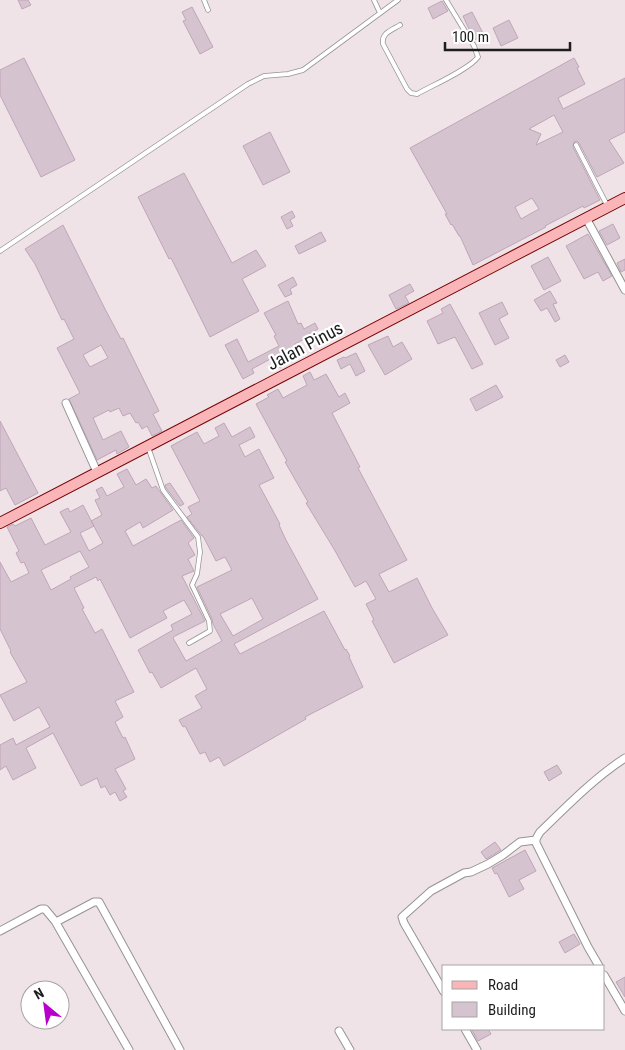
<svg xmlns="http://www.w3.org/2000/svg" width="625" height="1050" font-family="'Roboto Condensed',sans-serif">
<rect width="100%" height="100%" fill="#efe3e8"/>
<path fill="#d5c3cf" stroke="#c0a5b7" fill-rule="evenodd" d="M18,0H28L31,5L22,9Z
M442,1L448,11L433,19L428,8Z
M192,7L213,47L200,54L183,21L186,20L182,12Z
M472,12L484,35L474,40L463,16Z
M509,20L518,38L501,46L493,28Z
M24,58L75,160L41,177L0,95V70Z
M574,58L579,67L577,68L585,84L558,98L563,109L625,78V132L609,140L624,163L597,177L579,143L577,141L574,142L573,147L600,200L584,208L583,206L545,226L546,227L473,265L460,236H459L452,224L451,225L445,214H447L410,148ZM554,115L563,132L536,145L541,134L529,129ZM532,198L539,209L521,219L515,207Z
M270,132L290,172L263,185L243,146Z
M184,173L232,263L256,250L266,266L242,279L259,311L210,337L179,274L171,258L169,259L138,197Z
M292,211L295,217L290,220L293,226L287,229L281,217Z
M613,224L620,238L607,245L599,231Z
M63,225L105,309L121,339L123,338L159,411L153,414L162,431L152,436L147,426L142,429L138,422L136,423L130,413L123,416L119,408L110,412L109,410L93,418L103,440L121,431L129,447L117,454L116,450L97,460L69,399L80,393L57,348L74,339L64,319L62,320L35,264L25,249ZM101,345L108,358L90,367L83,355Z
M321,232L326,241L299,254L295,246Z
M588,234L612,276L603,281L598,272L584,279L566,246Z
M548,257L561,281L544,290L531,266Z
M625,259V270L621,272L617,263Z
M293,277L297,285L290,289L292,294L285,297L278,285Z
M410,284L414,291L405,296L409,303L396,309L389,295Z
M550,291L557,303L553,304L560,319L555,322L547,308L541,311L534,300Z
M288,301L298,324L301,323L304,329L315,323L318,329L307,335L308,337L295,344L298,350L284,357L287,364L280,368L274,357L252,369L254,373L243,379L225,345L237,339L248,362L279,346L274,336L276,335L264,313Z
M502,302L508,314L499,319L509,338L495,345L479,313Z
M450,304L483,364L472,369L455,337L438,344L427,321L443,313L441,309Z
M388,336L393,347L402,342L412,359L385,375L368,345Z
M356,353L365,371L356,376L350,364L341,369L337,360L344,357L345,358Z
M565,355L569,362L560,367L556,360Z
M310,372L314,380L326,374L339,397L345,393L350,403L332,413L360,467L358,468L407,560L379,574L389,592L417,578L432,608L448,635L394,663L372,621L374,620L366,604L376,599L366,581L355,587L334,549L306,503L308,502L285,462L287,461L256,404L269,397L267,395L278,389L283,398L307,385L303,376Z
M496,385L503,397L476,411L470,399Z
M0,421L38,493L15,505L6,488L0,491Z
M224,423L232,437L250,427L255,437L239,445L245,457L259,449L274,478L259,485L280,524L279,525L286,540L318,599L234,644L240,654L324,611L345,650L346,649L350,656L349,657L363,687L305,717L306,719L224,766L219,757L210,762L205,752L200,754L185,726L183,727L179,720L202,708L195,696L207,689L196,668L161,688L152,672L150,673L138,650L173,630L171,625L192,614L184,600L163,611L167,618L130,638L100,579L98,581L96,577L74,588L84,608L82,609L95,633L102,629L134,692L115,701L123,717L115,722L123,738L125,737L135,759L115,769L126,789L123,791L127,797L120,801L115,792L110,795L105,786L101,788L97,778L81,786L53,733L26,748L36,768L13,780L6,766L0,770V745L13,738L16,745L50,727L39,707L14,721L0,695L27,682L10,652L11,651L0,629V562L11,582L29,573L24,562L21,563L16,553L19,551L7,527L13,524L15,526L31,518L45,545L71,532L60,512L68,508L70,512L83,505L94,526L80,533L89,551L103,543L91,521L102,515L95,500L100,498L96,490L102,487L107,496L124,487L117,474L127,469L136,485L146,479L152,488L156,486L173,510L143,528L140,522L125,531L133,546L181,520L194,538L188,543L195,555L188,559L194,571L182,576L205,621L175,636L173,638L186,661L222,641L213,624L212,619L197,587L232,570L225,557L216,561L203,536H202L187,517L192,514L188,507L200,501L171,446L197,432L204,444L219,436L215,428ZM80,551L89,567L70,577L71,579L51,590L41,570ZM252,598L263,619L233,636L220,614Z
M170,483L184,504L180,506L166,488L165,485Z
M557,765L562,773L549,781L544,772Z
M495,842L501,850L486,859L481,852Z
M525,850L536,871L519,880L524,889L509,897L497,873L495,874L492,868Z
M574,934L580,944L565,953L559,942Z
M625,977V997L616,982Z
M475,1029H488L491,1034L478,1041L472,1030Z"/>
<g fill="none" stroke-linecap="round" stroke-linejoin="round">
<defs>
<path id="lane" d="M204,0L208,10
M374,0L380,13
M400,25C392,30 381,33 383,44L407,89L411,93L417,94C431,86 470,69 478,57L474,46L446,0
M576,145L608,207
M0,251L248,84L264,76L288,74L303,70L398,0
M148,447L163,490L198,537L200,552L197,574L192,585L209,621L210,631L189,643"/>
<path id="street" d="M586,218L625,290
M66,403L97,472
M55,921L129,1050
M0,931L41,909H45L55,921H58L94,902H99L180,1050
M599,966L588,947L536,843V839L540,832C567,806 594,778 625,758
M604,975L625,1011
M444,992L404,923L402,917L431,891L464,873L471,872L488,864L503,855L520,842L536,840
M465,1029L477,1050
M339,1031L350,1050"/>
<path id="secondary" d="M0,523L625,198"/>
</defs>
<use href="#lane" stroke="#949494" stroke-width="5.5"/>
<use href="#street" stroke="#949494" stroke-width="9"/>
<use href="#secondary" stroke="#750503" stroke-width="12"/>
<use href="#lane" stroke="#fff" stroke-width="4"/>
<use href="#street" stroke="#fff" stroke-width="7"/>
<use href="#secondary" stroke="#fab5b9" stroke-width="10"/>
</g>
<g text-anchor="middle" stroke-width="4.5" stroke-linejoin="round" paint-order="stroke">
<g font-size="18" fill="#1d1d1d" stroke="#fff">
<text transform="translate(305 346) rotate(-28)" y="6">Jalan Pinus</text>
</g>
</g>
<rect x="442" y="965" width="162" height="65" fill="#ffffff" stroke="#a5a5a5"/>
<rect x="452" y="981" width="25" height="8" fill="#fab5b9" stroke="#a5a5a5"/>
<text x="488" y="990" font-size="15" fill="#1d1d1d">Road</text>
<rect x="452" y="1002" width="25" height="15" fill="#d5c3cf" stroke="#a5a5a5"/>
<text x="488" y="1015" font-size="15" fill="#1d1d1d">Building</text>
<g transform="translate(45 1005) rotate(331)"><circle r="24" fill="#ffffff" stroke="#a5a5a5"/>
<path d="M0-4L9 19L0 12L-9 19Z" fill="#b700cb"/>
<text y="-8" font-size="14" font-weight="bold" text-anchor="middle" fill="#1d1d1d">N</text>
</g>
<path d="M445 42v8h125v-8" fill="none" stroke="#1d1d1d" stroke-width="2.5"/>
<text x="452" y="42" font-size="15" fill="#1d1d1d" stroke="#ffffff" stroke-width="4" paint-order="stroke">100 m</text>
</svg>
